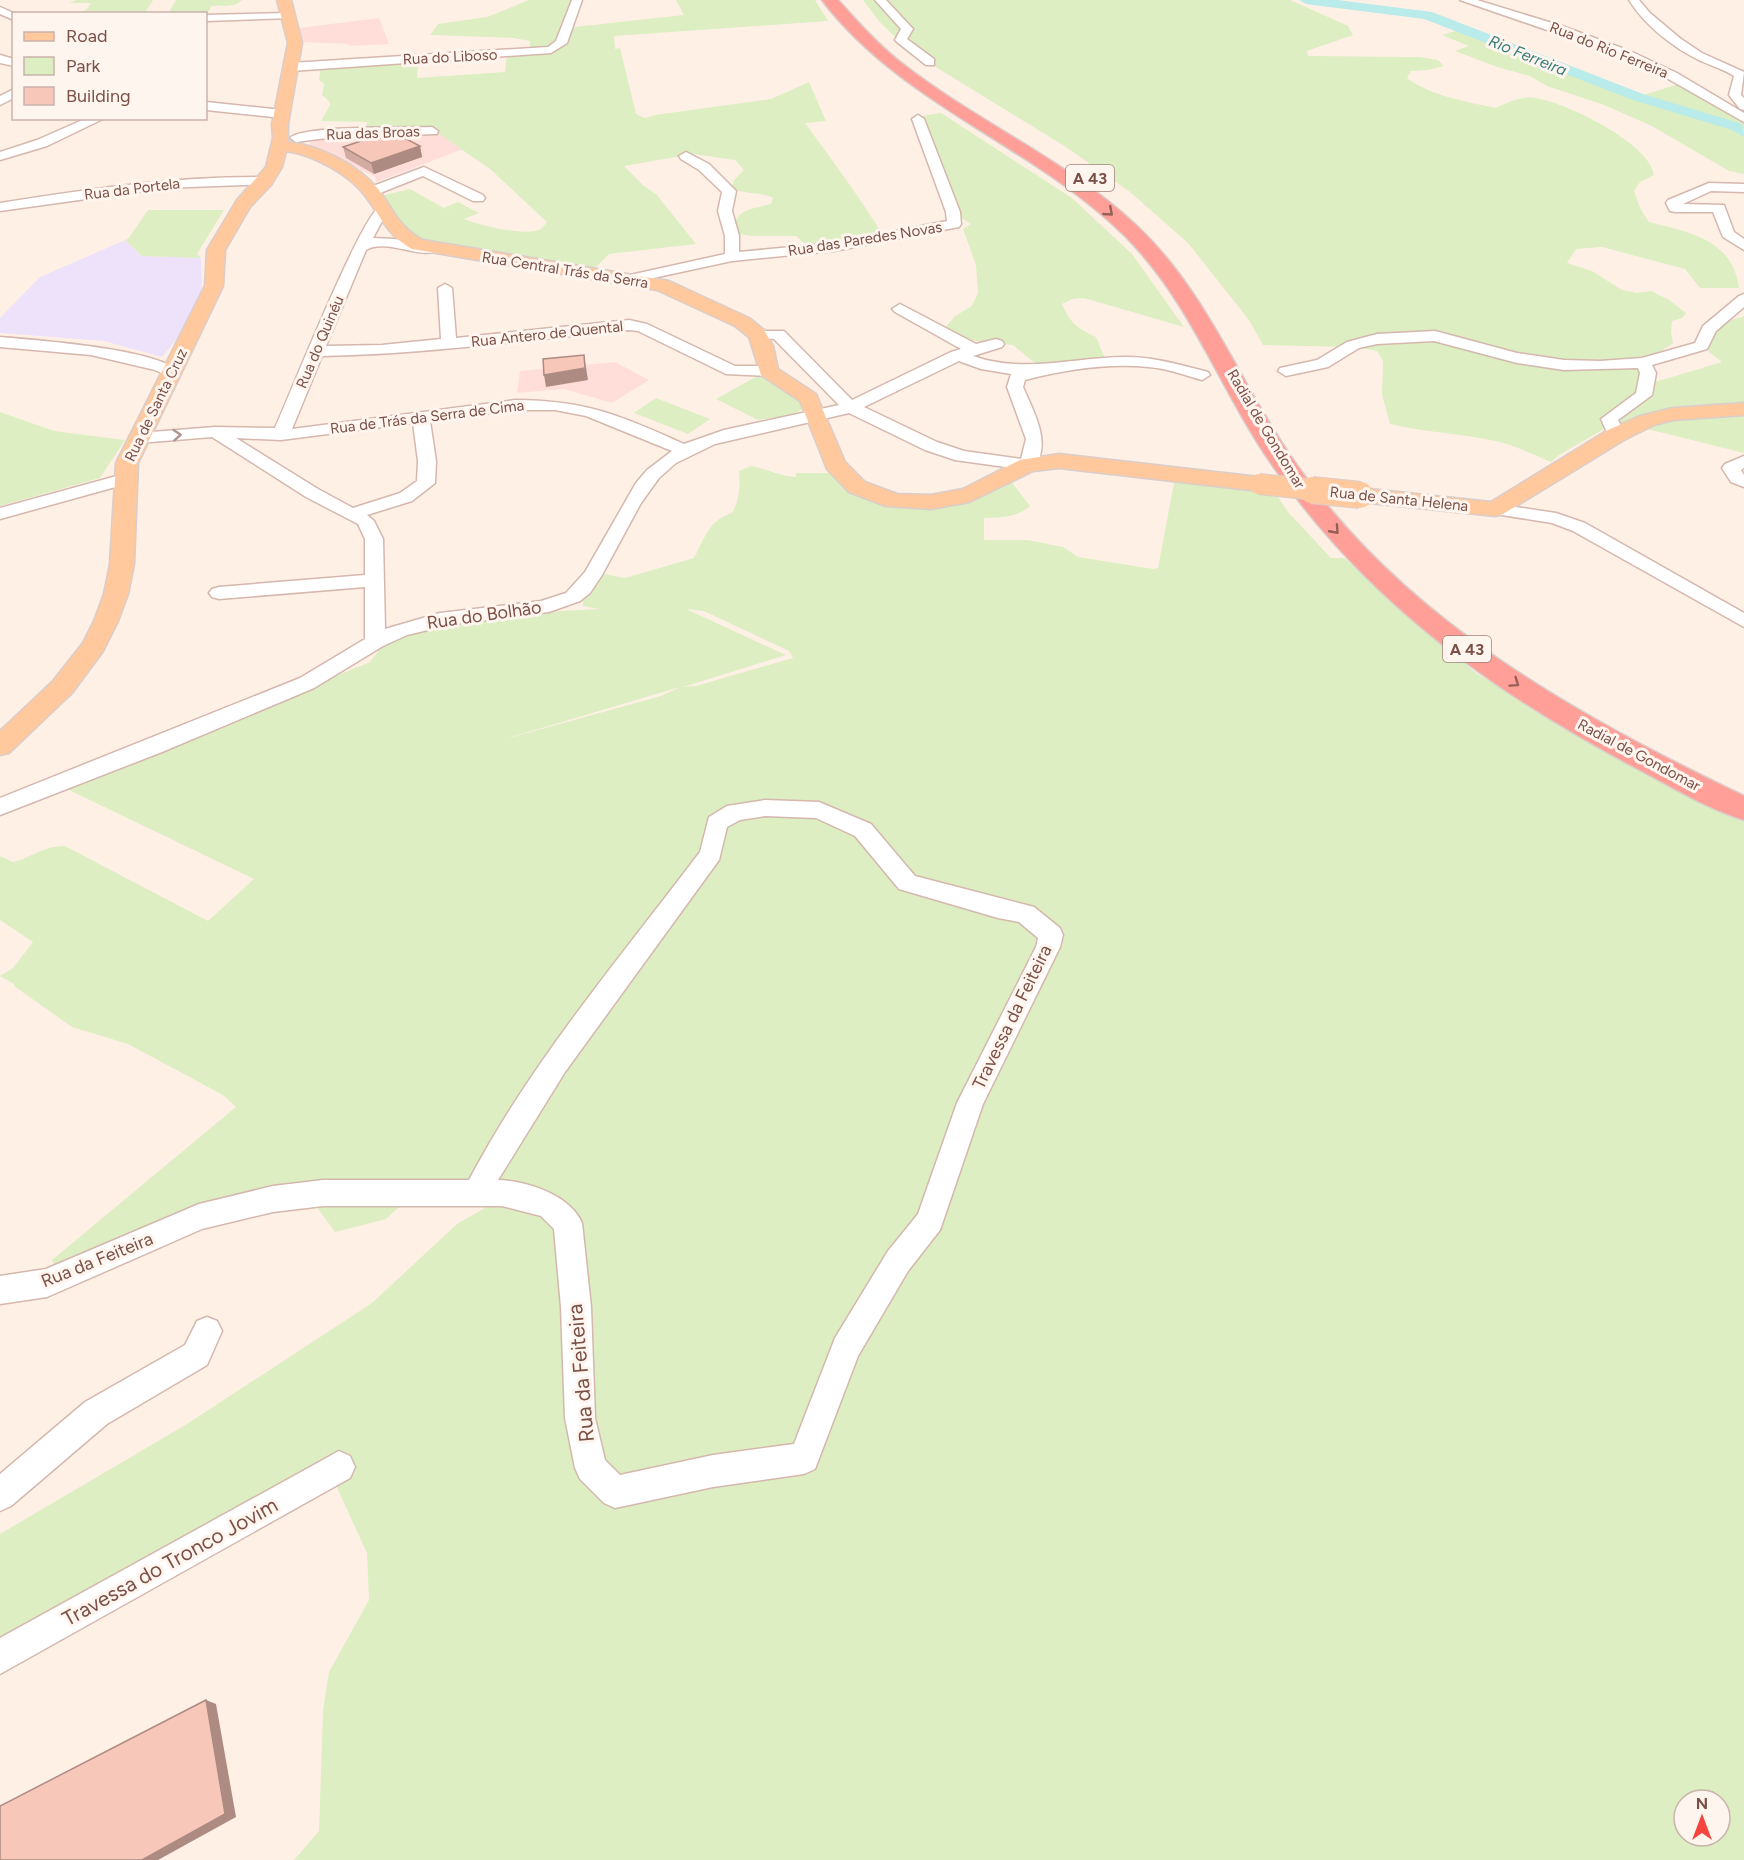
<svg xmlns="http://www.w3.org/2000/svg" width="1744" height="1860" font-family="Figtree,sans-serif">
<rect width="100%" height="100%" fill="#fff0e6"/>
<path fill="#ffdeda" d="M379,18L389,44L349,46L348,44L302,42L299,28Z
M439,133L466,148L376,182L375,177L334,156L328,157L309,145L313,140L324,136Z
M615,362L649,380L612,403L564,389L517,393L520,371Z"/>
<path fill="#eee2fb" d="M125,240L142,256L201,258L202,290L183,331L162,357L104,341L0,333V318L40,277Z"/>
<path fill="#dceec2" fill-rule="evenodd" d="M77,0H159H153L145,13L79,14L87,9L91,3H69Z
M176,0H242C235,8 222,5 212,6L206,15V14H168Z
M529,0H572L560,26L565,28L684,15L676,0H815L828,21L614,36L615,49L620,48L636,114L645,118L655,115L771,99L809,82L826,121L805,123C832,160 859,196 883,235L807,246L796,236H751L734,233C733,209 752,209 771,204L773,198C760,191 745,195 731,188L735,179L744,170L735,160L693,154L624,166L644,186L657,195L696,244L609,254L594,269L428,242L407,235L380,196L410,189L463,219L443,208L458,202L479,213L464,219C479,225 525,237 541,229C542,228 546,224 547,222L490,169L438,133L405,134L366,130L367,122L321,121L330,105L329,101L322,95L324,84L319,80L321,67L418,61L417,78L505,72L507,55L530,54V41L514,38L430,35L438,24L487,17Z
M863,0H1290L1348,26L1353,35L1307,51L1308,56L1419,57L1438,60L1444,66L1428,70L1411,71L1407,78C1431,96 1467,102 1496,108C1508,102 1521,96 1535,98C1565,102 1650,143 1654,175L1640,182L1634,191L1640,208L1649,222C1690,232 1733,240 1739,288H1700L1685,269L1602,247L1576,249L1567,263L1592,271L1622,290L1637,293L1651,291L1669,300L1686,313L1682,318L1672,321L1671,332L1673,343L1660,352L1640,357L1635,365L1650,380L1655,382L1722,362L1709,352L1707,343L1720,324L1744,316V453L1627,424L1604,429L1559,455L1551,462C1534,455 1517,446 1499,442C1463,433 1426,433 1390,424L1382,395L1383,361L1377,351L1356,347L1263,345L1249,320L1188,243L1130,192L1066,147L908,50L879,21Z
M1466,28L1634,98L1679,84L1744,121V174L1729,171L1652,126L1604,105L1547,86L1530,76L1497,67L1455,51L1469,46L1442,35Z
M941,113L1072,198L1132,254L1184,327L1084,298L1072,299L1062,304C1070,323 1078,329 1096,337L1106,361L1037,365L1013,345L966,340L946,327L955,316L972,306L978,293L976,265L963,229L971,224L957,215L930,145L922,116Z
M148,210H224L197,254L201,258L142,256L125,240L128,239Z
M759,375L774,381L806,406L793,415L758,420L716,399Z
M656,398L710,419L688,434L634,413Z
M0,412L54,431L125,440L100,478L0,506Z
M751,466C767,469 780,476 796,477V473H833L847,489L862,497L931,507L1009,479L1030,506C1016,518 1002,517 984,518V540H1027L1063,547L1078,557L1153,569L1158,568L1175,478L1272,488L1288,512L1331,558H1344L1477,674L1744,821V1860H294L319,1831L323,1711L329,1672L369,1600L367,1553L333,1479L0,1639V1534L187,1424L372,1303L457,1224L497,1201L411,1196L386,1219L335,1232L311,1199L55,1268L52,1260L236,1107L223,1095L128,1044L72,1027L14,986V984L0,976L13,968L33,942L0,920V856L13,862C36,856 40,847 65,846L208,921L254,879L69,790L70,788L119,765L370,662L383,645L425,629L560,611L599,609L583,606L584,570L625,578L694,558C704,539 710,519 732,513C740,499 740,486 739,471ZM686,609L704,611L789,651L793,658L696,686L683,687L786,655ZM680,687L661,696L505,739ZM1684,1800H1720V1836H1684Z"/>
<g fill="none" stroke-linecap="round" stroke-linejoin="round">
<path fill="#b8ebe9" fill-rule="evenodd" d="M1299,0H1338L1432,12L1643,94L1742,124L1744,137L1732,130L1633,100L1424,19L1306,4Z"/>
<defs>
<path id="minor" d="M572,0H582L567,43L551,53L291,71L285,67L291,63L548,47L556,41Z
M875,0H886L913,29L907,39L934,59V65H926L897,42L895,40L901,29Z
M1460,0H1477L1562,26L1630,51L1677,73L1744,113V122L1656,72L1622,56Z
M1629,0H1639L1650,13L1681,39L1702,53L1744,72L1741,95L1744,98V110L1740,109L1729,95L1734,76C1722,68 1708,65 1695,58C1670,45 1644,24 1629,0Z
M0,7L16,14H14V20L0,14Z
M288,13L292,14V18L206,21V15Z
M0,55L14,59V66L0,63Z
M14,89V98L0,105V96Z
M206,102L282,110L288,114L282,118L206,110Z
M918,115L924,119L960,212L961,224L959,227L834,251L732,261L630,283L623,279L630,275L725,254V236L718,211L722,192L699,170L681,159L679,156L686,152L709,164L736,191L732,211L739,236V252L834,243L947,221L946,212L912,119Z
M87,118H105L47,146L0,160V152L37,140Z
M432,127L438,131L437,134L334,137L296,142L290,138C303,125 408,128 432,127Z
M424,167L483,195L485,198L483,201H473L423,176L375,195H365L363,192L365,189Z
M265,177L270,178L272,181L270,184L165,188L0,211V203C88,189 176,176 265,177Z
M1709,183L1744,184V192L1711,191L1683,204L1724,205L1734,232L1744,239V250L1723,237L1713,212H1675L1670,211L1666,203L1668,200Z
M381,206L388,210L373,238L394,239L437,246L439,249C426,262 386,237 366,250L326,346L382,345L441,339L438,288L445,284L452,288L456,338L629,320L647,324L735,366H768L776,371L768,376L726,374L638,331L629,330C526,340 426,354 322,356L292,429L515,400C585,400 622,416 684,444L724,430L839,405L774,339L751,337L749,334L751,331H784L852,400L951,352L961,349L895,312L892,309L900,304L976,344L996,339L1002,341L1004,344L1002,347L973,356C1023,374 1075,357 1126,357C1155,357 1180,365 1208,372L1210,375L1202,380C1184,375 1166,368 1148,367C1108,363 1064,370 1025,380L1023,387C1034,413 1052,442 1034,469L1028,470L955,460L925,450L849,413L715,444L676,463L659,478L641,503L602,575L590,593L580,601L549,612L453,624L407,635L383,646L314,688L162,752L0,815V798L300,678L365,639V587L219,599L212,597L209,593L212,589L219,587L365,575V539L358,524L306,497L212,437L139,443L133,442L130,438L133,434L139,433L215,427L275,428C288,400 363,210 381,206ZM959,361L981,369L1011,374L1007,387L1026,439L1021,459L964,451L937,442L864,407ZM515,410H555L586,416L672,451L647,470L636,483L585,572L566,593L541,601L440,613L385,629L383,539L374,521L367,515L412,501L435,483L436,461L430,421ZM413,423L418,461L417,481L400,493L353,508L318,489L236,438L281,440Z
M1744,294V307L1716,331L1707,349L1652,365L1656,373L1652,395L1618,420L1625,435L1622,439H1610L1601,419L1636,393L1640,373L1638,368L1564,370L1517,363L1434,341L1377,344L1359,348L1328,367L1286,376L1278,371L1280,368L1317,360L1347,342L1377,334L1435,331L1517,353L1564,360L1600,361L1642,358L1695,343L1703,326L1739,296Z
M0,337C33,340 162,349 180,373L172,378L155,370L91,355L0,347Z
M1744,456V468L1741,470L1744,475V487L1731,482L1722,468L1725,464Z
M124,474L130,475L133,479L130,483L0,519V508Z
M1495,504L1556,513L1585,523L1744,613V627L1573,531L1552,523L1489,513L1486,509L1489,505Z
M765,800L819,802L871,824L915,876L1034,907L1060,928L1063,935L1060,947L983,1104L940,1230L908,1271L858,1356L815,1469L804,1474L713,1487L615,1508L604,1503L580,1479L575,1468L565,1418L561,1307L554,1229L541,1216L502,1206H323L273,1212L202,1229L47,1297L0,1304V1276L46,1269L199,1204L273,1186L323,1180H469C531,1062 620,958 700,852L709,817L727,806ZM765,816L816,818L855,836L899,889L998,918L1019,922L1038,938L1036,947L957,1103L918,1214L888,1251L835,1338L794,1444L713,1455L620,1475L605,1460L595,1418L591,1307L582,1223C570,1195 527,1181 498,1180L565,1072L719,860L727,827L740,820Z
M207,1317L217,1321L222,1331L207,1365L107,1424L11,1506L0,1511V1474L85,1402L185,1345L197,1321Z
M339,1451L350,1456L355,1467L350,1478L0,1674V1638Z"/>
<path id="major" d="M277,0H291L302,43L288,124V142C319,145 358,165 378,189C394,210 398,227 423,240L669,281L749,318L764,330L773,346L778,369L816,394L845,462L865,482L897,494L931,495L963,489L1020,460L1059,454L1259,477L1267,479L1270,484L1267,489L1259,491L1059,468L1033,471L969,502L931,509L886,506L849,492L827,469L800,401L761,375L749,337L735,326L657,290L412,249C386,234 383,219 366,197C350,174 313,155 286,151L282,167L271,185L250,207L225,250L223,286L138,463L134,564L128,594L118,621L103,651L72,693L9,753L0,755V731L53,681L83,643L94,621L104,594L110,564L116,463L205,286L207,250L237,200L266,167L273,138L272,124L288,43Z
M1744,403V415L1673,420L1654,425L1624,440L1503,514L1495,516L1360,502L1352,500L1349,495L1352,490L1360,488L1491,502L1608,430L1640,416L1673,408Z"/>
<path id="highway" d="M822,0H838C859,23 879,46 904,65C979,123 1068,161 1137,226C1207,292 1240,384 1294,461C1402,619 1575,715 1744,796V820C1707,809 1671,786 1636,768C1493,692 1369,603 1275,469C1221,393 1192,303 1125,236C1033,145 902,105 822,0Z"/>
</defs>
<use href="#minor" stroke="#d5b7ad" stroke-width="3"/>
<use href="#major" stroke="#dacecb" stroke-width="3"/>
<use href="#highway" stroke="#dacecb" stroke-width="3"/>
<use href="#minor" fill="#fff" fill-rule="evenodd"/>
<use href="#major" fill="#ffc89d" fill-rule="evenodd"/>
<use href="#highway" fill="#ff9f97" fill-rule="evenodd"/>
<defs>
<path id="major-bridge-far1" d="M1259,484L1325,491"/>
<path id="major-bridge" d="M1312,490L1360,495"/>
</defs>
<use href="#major-bridge-far1" stroke="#dacecb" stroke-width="22" stroke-linecap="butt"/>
<use href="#major-bridge" stroke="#dacecb" stroke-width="28" stroke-linecap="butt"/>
<use href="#major-bridge-far1" stroke="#ffc89d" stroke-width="20"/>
<use href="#major-bridge" stroke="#ffc89d" stroke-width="26"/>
</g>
<path fill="#d4aba0" d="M420,146L422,157L374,174L346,158L343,147Z"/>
<path fill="#ad8b82" d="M420,146L422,157L374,174L371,163Z
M584,355L588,380L546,387L544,375Z
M206,1700L216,1704L236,1817L158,1860H142Z"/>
<path fill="#f7c7ba" stroke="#ad8b82" stroke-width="1.5" d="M391,131L420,146L371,163L343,147Z
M584,355L585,368L544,375L543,359Z
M206,1700L225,1814L142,1860H0V1806Z"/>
<defs><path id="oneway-chevron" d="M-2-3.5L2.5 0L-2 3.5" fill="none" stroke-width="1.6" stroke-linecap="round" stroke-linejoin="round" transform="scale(1.5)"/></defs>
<g stroke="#956057">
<use href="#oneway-chevron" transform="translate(1109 212) rotate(41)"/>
<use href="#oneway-chevron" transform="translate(1335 530) rotate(48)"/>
<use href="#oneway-chevron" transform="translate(1515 683) rotate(35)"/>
</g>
<use stroke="#b09691" href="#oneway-chevron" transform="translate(177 435) rotate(-4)"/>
<g text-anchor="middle" stroke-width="6" stroke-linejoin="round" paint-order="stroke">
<g font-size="15" fill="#7b5047" stroke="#fff5ef">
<text transform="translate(1609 50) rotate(22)" y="5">Rua do Rio Ferreira</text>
<text transform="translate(450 57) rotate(-3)" y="5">Rua do Liboso</text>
<text transform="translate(373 133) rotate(-2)" y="5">Rua das Broas</text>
<text transform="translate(132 189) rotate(-7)" y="5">Rua da Portela</text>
<text transform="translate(865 239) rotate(-9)" y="5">Rua das Paredes Novas</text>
<text transform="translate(565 270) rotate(9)" y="5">Rua Central Trás da Serra</text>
<text transform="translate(547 334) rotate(-6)" y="5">Rua Antero de Quental</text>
<text transform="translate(320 342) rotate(-67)" y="5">Rua do Quinéu</text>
<text transform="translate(156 405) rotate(-64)" y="5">Rua de Santa Cruz</text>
<text transform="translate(427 417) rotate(-7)" y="5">Rua de Trás da Serra de Cima</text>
<text transform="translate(1266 429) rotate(59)" y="5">Radial de Gondomar</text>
<text transform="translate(1399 499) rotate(6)" y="5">Rua de Santa Helena</text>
<text transform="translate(1639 755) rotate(28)" y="5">Radial de Gondomar</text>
</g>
<g font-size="16" font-style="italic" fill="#367b79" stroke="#fff5ef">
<text transform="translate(1528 55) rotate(22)" y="6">Rio Ferreira</text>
</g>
<g fill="#fff5ef" stroke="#a38279" stroke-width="1.5">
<rect x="1066" y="165" width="48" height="26" rx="4.5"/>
<rect x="1443" y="636" width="48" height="26" rx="4.5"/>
</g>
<g font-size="16" font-weight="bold" fill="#7b5047">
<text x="1090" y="184">A 43</text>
<text x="1467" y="655">A 43</text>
</g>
<g font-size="18" fill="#7b5047" stroke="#fff5ef">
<text transform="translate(484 615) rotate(-8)" y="6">Rua do Bolhão</text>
<text transform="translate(1012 1017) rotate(-64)" y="6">Travessa da Feiteira</text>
<text transform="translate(97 1260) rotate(-22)" y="6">Rua da Feiteira</text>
</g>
<g font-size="21" fill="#7b5047" stroke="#fff5ef">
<text transform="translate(581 1373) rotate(-95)" y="7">Rua da Feiteira</text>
<text transform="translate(170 1562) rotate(-29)" y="7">Travessa do Tronco Jovim</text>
</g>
</g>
<rect x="12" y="12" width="195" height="108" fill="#fff5ef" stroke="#cab3ac" stroke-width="1.5"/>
<rect x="24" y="32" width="30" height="9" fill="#ffc89d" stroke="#cab3ac" stroke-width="1.5"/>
<text x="66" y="42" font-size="18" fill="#7b5047">Road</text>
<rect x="24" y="57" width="30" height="18" fill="#dceec2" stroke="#cab3ac" stroke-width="1.5"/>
<text x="66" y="72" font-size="18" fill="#7b5047">Park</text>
<rect x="24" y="87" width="30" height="18" fill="#f7c7ba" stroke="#cab3ac" stroke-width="1.5"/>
<text x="66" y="102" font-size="18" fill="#7b5047">Building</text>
<g transform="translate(1702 1818)"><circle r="28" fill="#fff5ef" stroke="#cab3ac" stroke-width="1.5"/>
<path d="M0-4.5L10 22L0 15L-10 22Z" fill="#f5453e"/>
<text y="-9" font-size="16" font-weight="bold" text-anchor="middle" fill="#7b5047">N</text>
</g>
</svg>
